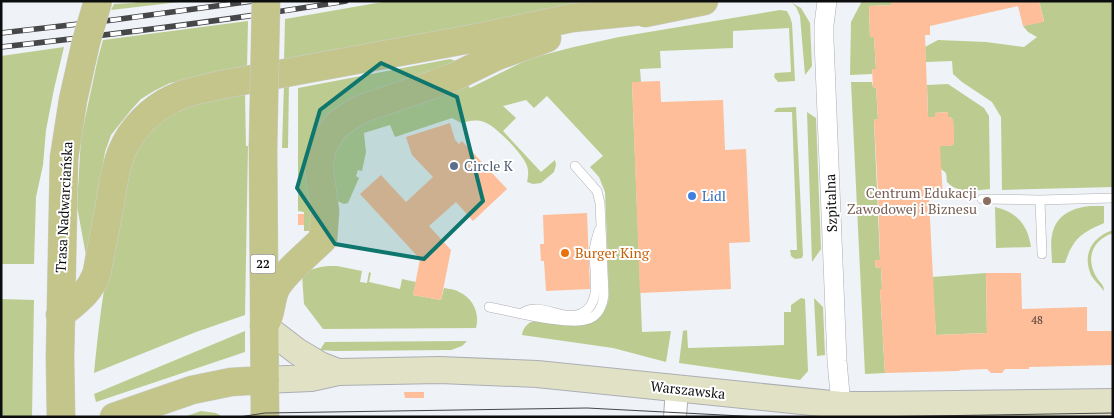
<svg xmlns="http://www.w3.org/2000/svg" width="1114" height="418" font-family="'PT Serif',serif">
<rect width="100%" height="100%" fill="#eff2f6"/>
<path fill="#bccc90" d="M140,1H188L111,10L114,4L133,3Z
M388,1H619L284,62L285,19Z
M862,1H891L892,5L869,6L870,37H874L876,69H872V74L850,75L851,22Z
M1039,1H1113V187L1002,190L1001,117L992,102L962,82L953,74L952,61L926,62L925,47L938,40L986,42L1024,47L1037,37L1028,32L1023,26L1044,21Z
M792,3L801,8L810,23L812,66L805,75L800,16L796,7Z
M780,10L787,11L790,17L792,23L795,81L778,82L774,77L775,73L791,72L789,28L733,31V48L660,51L661,68L640,69L641,82L632,83L642,332L671,331L666,362L613,348L522,335C523,327 529,321 538,320C545,319 554,323 561,324C583,328 605,323 609,297L605,192L599,177L590,167L603,156L547,96L534,108L526,100L503,106L516,118L503,131L541,172L555,160L556,165L554,172L541,183L533,184L527,182C528,177 529,172 527,166C524,155 495,125 484,122C476,119 469,121 461,123L452,118L395,137L390,125L364,133L366,152L362,171L358,170L356,176L359,178L348,203L344,204L337,201L332,177V160L336,147L352,127L467,84L470,88L531,58L574,47L619,37Z
M248,21L247,69L170,83L154,91L141,99L131,110L111,135L105,152L87,261L77,206L81,137L98,58L103,40Z
M64,47L54,89L46,130L43,165L36,197L34,264H1V56Z
M450,59L456,61L457,64L352,100L313,219L311,231H304V212L298,211V88Z
M851,82H872L873,87L876,88L878,119L874,120L880,260L875,261L876,268L881,267L882,289H880L885,373L865,374Z
M284,84H289L288,148H282Z
M948,84L984,108L989,116L990,189C975,190 958,194 947,182C946,173 948,173 939,168L938,146H951L954,143L953,120L950,117H948L947,112L935,113V118L933,117H928L927,85Z
M245,92L246,146H248L245,315L196,332L94,373C100,312 108,249 125,189C128,177 130,162 135,152C141,139 154,126 166,118C189,101 218,98 245,92Z
M796,107L803,255L802,258L795,259L791,256L790,250H797L792,112H774L775,110L777,108Z
M807,112L816,118L821,249L812,262Z
M1090,206H1104V223C1081,233 1073,239 1065,263H1052C1052,255 1050,244 1052,235C1056,215 1072,208 1090,206Z
M995,207C1017,212 1028,225 1031,247L996,248Z
M1113,230V233C1092,240 1085,259 1097,278C1100,283 1104,284 1104,291C1100,286 1094,280 1091,275C1082,254 1092,237 1113,230Z
M328,266H337L362,271L360,282L367,283L369,272L371,273L369,282L400,289L402,279L416,282L413,295L441,300L444,288C449,289 455,289 459,292C473,298 480,313 476,328L323,329L304,304L302,275C310,269 318,267 328,266Z
M986,273L987,333L936,335L932,277Z
M801,298L805,299L808,371L800,380L679,363L683,331L687,330L688,348L784,345V312H791V305Z
M814,298L823,307L825,355L817,356Z
M1,299L34,300L32,417H1Z
M245,331V352L96,402L94,394Z
M467,341L462,346L451,350L335,351L320,350L325,342Z
M201,411L216,413L223,417H184Z"/>
<path fill="#fdbe99" d="M891,1H1039L1044,22L1023,26L1018,6L930,26V35H925L928,117H934L935,118V113L948,112V117H950L953,120L954,131V143L951,146H940L943,199L929,200L936,335L987,333L986,273H1021L1022,309L1087,307V331H1113V365L1029,367V369H1005L1002,373H991L987,369L959,370L960,371H957L885,373L880,289H882L881,267L876,268L875,260H880L878,193L874,120L878,119L876,88L873,87L872,69H876L874,37H870L869,6L892,5Z
M660,81L661,102L723,100L725,150L746,149L750,242L729,243L731,289L640,293L632,82Z
M450,123L455,140L459,144L462,141L507,189L473,221L456,202L429,226L451,250L441,300L413,295L420,259L360,194L381,175L406,202L433,177L412,155L406,137Z
M587,213L590,289L546,291L544,261H541L540,244H544L543,215Z
M298,214H304V225H298Z
M404,392H424V398H405Z"/>
<g fill="none" stroke-linecap="round" stroke-linejoin="round">
<defs>
<path id="service" d="M982,199L1040,200L1113,198
M1040,200L1042,254
M489,307C510,311 571,327 589,319C599,315 603,304 604,294L600,203L597,191L575,166
M522,313C540,301 561,321 580,314C604,305 593,269 594,250C595,243 597,237 599,230"/>
<path id="minor" d="M827,1L824,25V40L837,361L841,405"/>
<path id="tertiary" d="M675,417L677,389"/>
<path id="secondary" d="M264,326L298,352L320,365L338,372
M265,380L311,378L338,372L440,370L537,374L841,405H872L1113,402"/>
<path id="primary" d="M645,13L704,1
M263,147L265,417
M60,315C77,301 90,293 97,272C101,249 106,226 110,203C113,186 115,167 122,151C131,129 151,109 172,99C187,91 204,89 220,85L476,38L572,18L663,9
M264,326C272,315 270,300 276,288C284,273 310,252 323,239L325,211L319,169L320,157L323,146L329,135L338,124L351,115L364,108L435,84L454,77L497,56L547,38
M61,417L60,358L64,158
M114,417L192,390L231,382L265,380"/>
</defs>
<use href="#service" stroke="#acaeb3" stroke-width="10"/>
<use href="#minor" stroke="#acaeb3" stroke-width="20"/>
<use href="#tertiary" stroke="#acaeb3" stroke-width="24"/>
<use href="#secondary" stroke="#acaeb3" stroke-width="28"/>
<use href="#primary" stroke="#cecfcf" stroke-width="29"/>
<use href="#service" stroke="#fff" stroke-width="9"/>
<use href="#minor" stroke="#fff" stroke-width="19"/>
<use href="#tertiary" stroke="#fff" stroke-width="22"/>
<use href="#secondary" stroke="#e1e2c5" stroke-width="26"/>
<use href="#primary" stroke="#c3c58b" stroke-width="28"/>
<path stroke="#464749" stroke-width="1" d="M239,417L265,413L587,408L761,417
M866,417L1113,413"/>
<defs>
<path id="rail" d="M1,33L113,20L253,1
M1,47C117,34 231,20 346,1"/>
</defs>
<use href="#rail" stroke="#464749" stroke-width="5.5"/>
<use href="#rail" stroke="#fff" stroke-width="4" stroke-dasharray="11" stroke-linecap="butt"/>
<defs>
<path id="primary-bridge" d="M263,147L266,1
M64,158L73,100L86,42L98,1"/>
</defs>
<use href="#primary-bridge" stroke="#cecfcf" stroke-width="29" stroke-linecap="butt"/>
<use href="#primary-bridge" stroke="#c3c58b" stroke-width="28"/>
</g>
<path fill="#0f766e" fill-opacity="0.2" stroke="#0f766e" stroke-width="4" stroke-linejoin="round" d="M381,63L457,97L483,201L424,259L335,244L297,188L320,110Z"/>
<circle fill="#5c6f8a" stroke="#fff" stroke-width="2" cx="454" cy="166" r="5"/>
<circle fill="#3f7fe0" stroke="#fff" stroke-width="2" cx="692" cy="196" r="5"/>
<circle fill="#8d6e63" stroke="#fff" stroke-width="2" cx="987" cy="201" r="5"/>
<circle fill="#e8710a" stroke="#fff" stroke-width="2" cx="565" cy="253" r="5"/>
<g text-anchor="middle" stroke-width="4" stroke-linejoin="round" paint-order="stroke">
<g font-size="11" fill="#483931">
<text x="1037" y="324">48</text>
</g>
<rect fill="#fff" stroke="#555656" stroke-width="1" x="250.5" y="254.5" width="25" height="19" rx="4"/>
<g font-size="12" font-weight="bold" fill="#0c0d0e">
<text x="263" y="268">22</text>
</g>
<g font-size="14" fill="#4e5e75" stroke="#fff" text-anchor="start">
<text x="464" y="171">Circle K</text>
</g>
<g font-size="14" fill="#785e54" stroke="#fff" text-anchor="end">
<text x="977" y="198">Centrum Edukacji<tspan x="977" dy="16">Zawodowej i Biznesu</tspan></text>
</g>
<g font-size="14" fill="#366cbe" stroke="#fff" text-anchor="start">
<text x="702" y="201">Lidl</text>
</g>
<g font-size="14" fill="#0c0d0e" stroke="#fff">
<text transform="translate(831 203) rotate(-92)" y="5">Szpitalna</text>
<text transform="translate(64 207) rotate(-87)" y="5">Trasa Nadwarciańska</text>
<text transform="translate(688 390) rotate(6)" y="5">Warszawska</text>
</g>
<g font-size="14" fill="#c56008" stroke="#fff" text-anchor="start">
<text x="575" y="258">Burger King</text>
</g>
</g>
<rect width="1114" height="418" fill="none" stroke="#0c0d0e" stroke-width="5"/>
</svg>
